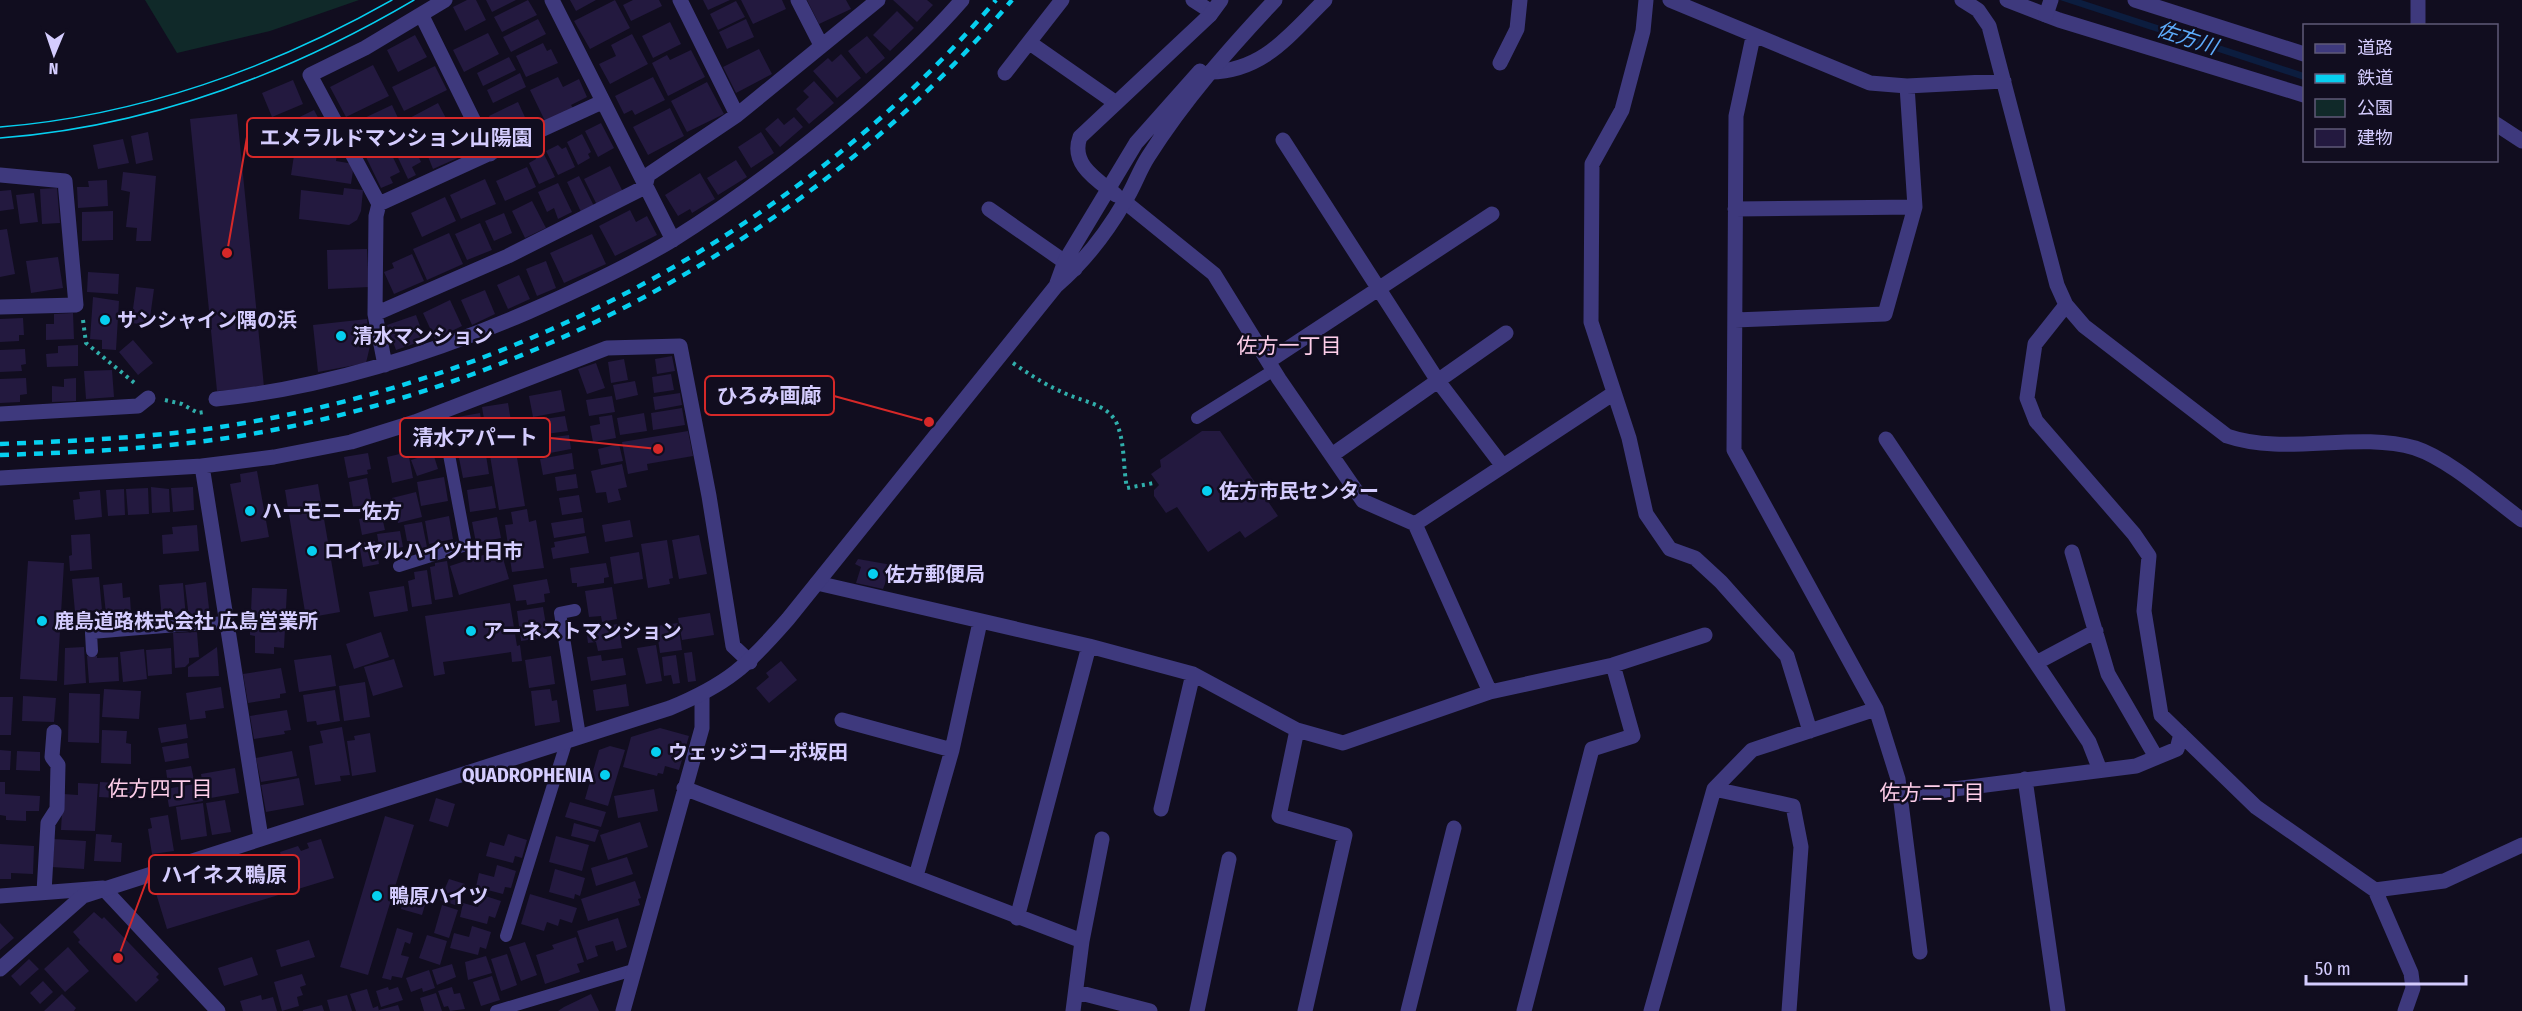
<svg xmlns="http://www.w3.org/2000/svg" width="2522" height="1011" font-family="'Fira Sans Condensed','Noto Sans JP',sans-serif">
<rect width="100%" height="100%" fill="#110d1f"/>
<path fill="#102929" d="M145,0H359L270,31L177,53Z"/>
<path fill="#0c1d3f" d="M2060,0H2081L2304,73V80Z"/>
<path fill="#23193f" d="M467,0H476L486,20L465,31L453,7Z
M486,0H516L492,12Z
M528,0L537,15L502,32L494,17Z
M570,0H596L576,11Z
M615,0L630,28L590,49L574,21Z
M633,0H659L662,6L631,21L623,5Z
M703,0H730L708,10Z
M741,0H782L786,9L753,24Z
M807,0H846L851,9L819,24Z
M893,0H927L933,5L917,22Z
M736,1L745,17L718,30L710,14Z
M897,11L914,28L890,51L873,35Z
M538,19L546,34L511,52L503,37Z
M746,19L754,37L727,49L719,32Z
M670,22L681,44L653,58L642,36Z
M488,33L499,54L464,72L453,50Z
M632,34L648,64L610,84L599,64L616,56L611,45Z
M415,35L427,57L398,72L387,50Z
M867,36L885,58L866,74L848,51Z
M543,43L547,51L551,49L558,63L526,77L516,56Z
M759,49L772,74L736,93L723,67Z
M691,50L705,77L668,96L652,63L667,55L670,60Z
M841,54L861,78L837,98L813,71L828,58L832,62Z
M509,57L516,70L483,86L477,73Z
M373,65L389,96L346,117L330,87Z
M435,66L447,90L404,111L392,87Z
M520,73L526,87L493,103L487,90Z
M558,77L563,87L579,79L587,97L571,105L573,108L545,121L530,90Z
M653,77L665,100L635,115L632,110L624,114L615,96Z
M293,80L303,104L272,117L262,93Z
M814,81L834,103L809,124L796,109L809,97L803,91Z
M707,82L724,114L687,132L671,101Z
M518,102L529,126L500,139L489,116Z
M438,103L449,124L415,141L404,121Z
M392,105L404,131L370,147L358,121Z
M670,108L684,136L648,155L633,127Z
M314,110L323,127L286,146L277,128Z
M237,114L264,387L217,391L190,119Z
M794,117L803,127L780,147L765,129L778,118L784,125Z
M601,123L614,148L598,157L585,131Z
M148,132L153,160L136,164L131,136Z
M761,132L774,153L751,168L738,147Z
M582,134L591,152L588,154L590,158L578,165L567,142Z
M463,136L471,152L433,169L423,144L438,138L441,146Z
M409,137L421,162L412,167L416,175L408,179L392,145Z
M123,139L129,163L98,169L93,145Z
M296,142L338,148L336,161L354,164L351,184L291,175Z
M558,145L562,149L566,147L575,167L558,175L546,151Z
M388,147L400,172L390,177L393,183L381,188L366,157Z
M542,150L555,177L539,184L529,163L536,159L534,154Z
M736,160L747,177L718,195L707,178Z
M610,166L623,192L597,205L584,179Z
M527,167L536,187L505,201L496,181Z
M123,172L156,176L151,241H136L137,228L126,227L130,192L121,190Z
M700,173L715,199L692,213L690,209L678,216L665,195Z
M579,176L594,206L581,212L567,182Z
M485,179L496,204L461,219L450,195Z
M107,180L108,206L78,208L77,187H89L88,181Z
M558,183L572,212L558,219L554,208L547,212L538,192Z
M57,188L60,223L42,224L40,189Z
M344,188L363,190L361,211L357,220L349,225L299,219L301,190L343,195Z
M11,190L14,209L0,211V191Z
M34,193L38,222L20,224L16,195Z
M445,197L456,221L422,237L411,213Z
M532,201L546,228L525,238L512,211Z
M630,210L636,222L647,216L657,235L615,256L599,226Z
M113,211V240L82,241V212Z
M504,213L512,233L494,241L485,221Z
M480,223L492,250L467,260L455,234Z
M7,229L15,274L0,277V230Z
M449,233L463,264L427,280L413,249Z
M592,234L606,264L564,283L550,253Z
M367,249L369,287L328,289L327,250Z
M412,254L424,281L394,294L384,272L394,268L392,263Z
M58,257L63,288L31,293L26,261Z
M546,261L556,288L537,296L526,269Z
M88,272L119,274L118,294L87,292Z
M519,275L530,299L508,309L497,285Z
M136,287L154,289L149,325L131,323Z
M485,290L495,314L472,325L461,300Z
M93,297L119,301L116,350L102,349V340L90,339Z
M450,300L462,326L435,339L423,313Z
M73,313L74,339L46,340V324H54V314Z
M416,315L425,340L396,350L387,325Z
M23,318L24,335H19V341L0,342V319Z
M367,319L370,346L366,363L318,372L313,325Z
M133,340L153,363L138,375L119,352Z
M78,345V366L47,367L46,354L58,353V346Z
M25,349L26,364L21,365L22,371L0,372V350Z
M672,356L675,371L657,374L655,359Z
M624,359L628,380L611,383L608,362Z
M596,363L605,388L587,394L578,369Z
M112,370L114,397L86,399L84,371Z
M671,374L674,390L654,393L652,377Z
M26,378L27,394L20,395V402L0,403V379Z
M76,378V401L52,402V386L64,387V379Z
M635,381L638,395L616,400L613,385Z
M561,390L565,411L533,417L529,396Z
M680,393L682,405L655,410L653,397Z
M612,396L615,412L589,416L586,400Z
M508,403L525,506L499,510L482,407Z
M682,408L685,425L653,430L651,413Z
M480,413L485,443L475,444V442L457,445L452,418Z
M644,413L647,431L620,435L617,418Z
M612,415L616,438L593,442L590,426L600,424L599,417Z
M565,416L568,431L546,434L544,419Z
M688,431L693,456L647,464L648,470L628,474L622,442Z
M1202,431H1220L1278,516L1245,538L1240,531L1208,552L1177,507L1166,513L1154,496V490L1159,485L1151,474L1161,467L1160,460Z
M569,435L571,449L550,453L548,438Z
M619,444L623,461L601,465L598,449Z
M485,449L489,474L463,478L458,453Z
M408,452L413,478L392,483L387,457Z
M368,453L371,469L367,470L368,474L348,478L344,457Z
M433,453L438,469L417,476L411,460Z
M572,453L574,469L543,475L540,459Z
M622,464L627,487L618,489L621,500L608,503L606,492L596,493L591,471Z
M257,471L269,537L241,542L230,484L241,482L240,474Z
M576,474L578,488L557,491L555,477Z
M444,477L448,501L421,506L417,482Z
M367,478L372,504L353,507L349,482Z
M318,484L340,612L306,618L285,490Z
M492,486L496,508L470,512L467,490Z
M151,487L169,489L170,512L152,513Z
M193,487L194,510L173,512L171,488Z
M148,488L149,514L128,515L126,489Z
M124,489L125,515L108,516L106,490Z
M100,490L102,517L75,520L73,500L80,499L79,492Z
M416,492L422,517L398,523L392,498Z
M579,495L582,512L562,515L559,498Z
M527,509L529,522L536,520L544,568L512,572L505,525L513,524L511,512Z
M449,516L453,539L429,544L425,521Z
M370,517L371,519L382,517L385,530L362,535L359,519Z
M497,517L501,538L476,543L472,522Z
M583,518L585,533L554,538L551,523Z
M630,520L633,537L605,542L602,525Z
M422,522L427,547L412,550L410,541H407L404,525Z
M197,525L199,551L163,554L162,535L173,534L172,527Z
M400,531L403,547L380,551L377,534Z
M90,534L92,569L70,571L69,556L72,555L71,535Z
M699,535L707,574L679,579L672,540Z
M586,536L589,553L553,559L551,548L555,547L554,542Z
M667,540L673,578L669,579L670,584L648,588L641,544Z
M375,541L379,564L363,567L359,543Z
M639,552L643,579L614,584L610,557Z
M486,554L488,560L502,555L509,579L459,595L450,566Z
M858,559L892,565L883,589L856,583L861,567L855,564Z
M28,561L64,563L57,681L20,679Z
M447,561L453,597L435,600L430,567L435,566V563Z
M606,563L609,577L604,578V583L577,587V583H572L570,568Z
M427,570L432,604L412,607L408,581L415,579L414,572Z
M99,577L102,610L75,612L72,579Z
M547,579L550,593L544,594L545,602L527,605L526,600L516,601L513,585Z
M206,582L210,617L189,618L185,585Z
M122,583L123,598L130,597L131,613H127V622L107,624L103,585Z
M183,583L186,618L162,620L159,585Z
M404,586L408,611L374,617L369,592Z
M612,587L617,619L602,622L601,616L589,617L585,591Z
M252,588L287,589L284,648L274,647V654L255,653V636L250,635Z
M510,603L517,646L520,645L522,661L512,662L511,652L443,662L445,674L434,676L425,616Z
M543,607L548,637L521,641L517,611Z
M710,613L714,635L682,640L678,618Z
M678,623L682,650L660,653L656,626Z
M618,624L622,648L598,651L596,642L588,643L586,629Z
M197,632L199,657L189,658V663L185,667L175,668L173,633Z
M381,632L389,657L354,669L346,644Z
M656,645L662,681L646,684L637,648Z
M84,647L86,683L64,685L65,648Z
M217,647L219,676L188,677V667Z
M171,648L172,674L148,676L146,650Z
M144,649L147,679L123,682L120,652Z
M692,652L696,681L688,682L684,653Z
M331,655L336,686L299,692L294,660Z
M601,655L602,661L623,658L626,675L591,681L587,657Z
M676,655L680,683L673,684L671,675L664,676L662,657Z
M87,656H97V658L118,657L119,681L89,683Z
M551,656L555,684L529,688L525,660Z
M394,659L403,687L373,696L364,667Z
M781,661L797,680L769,703L756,688L769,677L766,673Z
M281,668L286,693L280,694V698L248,703L243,674Z
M365,682L370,717L344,721L339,686Z
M626,684L629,706L596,711L593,690Z
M221,687L224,708L205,711L206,718L190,720L186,693Z
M104,689L141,691L139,719L102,717Z
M550,689L552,701L557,700L560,722L535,726L531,691Z
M335,690L340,721L317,725L316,721L307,722L303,695Z
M69,693L100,694L99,743L68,742Z
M23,696L56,698L54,722L22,721Z
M0,697H13L11,735H0Z
M287,710L291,730L284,731L285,734L254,739L250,716Z
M186,724L188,738L161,743L158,728Z
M342,727L350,775L340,776L341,781L315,785L309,746L323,743L320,731Z
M660,728L689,736L679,770L665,766L663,774L658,773L657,776L623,767L631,737Z
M102,730L127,731L126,743L131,744V764L101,763Z
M370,733L376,772L352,776L347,741L355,740L354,736Z
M187,743L189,758L165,762L162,747Z
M610,746L625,750L608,806L585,799L599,750Z
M0,750L11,751L10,770H0Z
M17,751L40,752V771L16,770Z
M292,751L297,776L261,782L256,758Z
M191,766L194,780L168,785L166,770Z
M235,768L239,793L205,799L201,774Z
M299,778L304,805L266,812L261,785Z
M0,782H5V794L40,796L39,811H26V821L6,820V816L0,815Z
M100,782L135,784V799L99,797Z
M78,783L98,784L95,831L61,830L63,794L78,795Z
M200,783L203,801L169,807L166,789Z
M654,789L658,811L618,818L614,796Z
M436,798L455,804L448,827L429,821Z
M225,800L231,832L212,835L206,803Z
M570,802L606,812L601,827L565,817Z
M203,803L207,836L181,840L176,807Z
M168,815L174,851L152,854L148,829L152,828L150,818Z
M385,816L414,825L368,975L340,967Z
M640,822L648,847L608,860L600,835Z
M574,823L599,830L595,842L571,836Z
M96,834L112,835L111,842L122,843L121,862L94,861Z
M508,834L527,840L522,858L515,856L513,863L486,856L490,842L504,846Z
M556,836L589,845L582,871L549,862Z
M53,839L86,841L84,869L51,867Z
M321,839L334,878L167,929L155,890L169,886L170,891L178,889L177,883L194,878L196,884L212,879L211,873L230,867L232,872L248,867L246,862L265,857L266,861L281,856L280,852L298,846L301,851L309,848L307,843Z
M0,844L34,846L33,874L11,873V879H0Z
M627,857L633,874L596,886L591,868Z
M497,865L516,871L511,888L505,887L503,894L476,887L479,873L494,877Z
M555,869L585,878L580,896L575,894L574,899L549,892Z
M449,879L465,884L458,906L440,900Z
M635,881L641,898L638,899L640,905L588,921L581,899Z
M407,888L428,895L422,915L401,909Z
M530,894L577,908L572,923L560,919L558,926L547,922L544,931L521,924Z
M482,895L501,901L495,918L489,916L487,924L460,917L463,903L478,907Z
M442,905L458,910L449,938L434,933Z
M94,912L102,919L104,917L159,974L156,977L159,980L136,1002L78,942L80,940L73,932Z
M618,918L627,947L616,951L613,941L606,943L595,946L598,956L587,960L577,931Z
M0,923L14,938L0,950Z
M472,926L491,932L486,949L480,947L478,955L450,948L454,933L469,937Z
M397,928L413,933L410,944L405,942L401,955L409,957L402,978L392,976L391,980L382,978Z
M427,935L447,941L440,965L419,958Z
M576,937L584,962L577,964L580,972L545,984L536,955L554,949L552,945Z
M309,940L315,957L281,967L276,950Z
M525,942L537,975L521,981L509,947Z
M68,947L89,971L65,992L44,969Z
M507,954L517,985L501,991L491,959Z
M486,956L492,973L468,980L465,962Z
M252,957L258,975L224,986L218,968Z
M29,959L39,969L20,986L11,976Z
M452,964L456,977L437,985L432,970Z
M429,970L435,988L423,992L422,988L411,992L406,978Z
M302,974L306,985L300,987L303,995L297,997L299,1006L282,1011L274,982Z
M492,976L500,1000L481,1006L473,982Z
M43,981L53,992L40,1004L30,993Z
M388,987L389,990L398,987L403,1000L381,1007L376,991Z
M452,987L454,994L460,993L465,1009L450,1011L448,1006L444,1007L438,991Z
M367,989L373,1008L378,1006L379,1011H356L350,994Z
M436,993L442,1011H424L420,998Z
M62,994L76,1008L74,1011H44Z
M591,994L599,1011H558L564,1007Z
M261,995L262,1000L273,997L277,1011H243L240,1001Z
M347,995L352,1011H330L327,1000Z
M322,1005L324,1011H303V1010Z
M398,1005L400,1011H379V1010Z"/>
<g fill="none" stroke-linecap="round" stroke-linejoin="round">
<path stroke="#30aeab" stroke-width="4" stroke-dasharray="3 4.5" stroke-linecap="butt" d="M83,320L86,343L137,385
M1013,363C1029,374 1044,384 1062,392C1079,401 1108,403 1117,424C1125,443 1123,468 1127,488L1154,483
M165,400L182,404L198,413L205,412"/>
<path stroke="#3e397d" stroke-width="12" d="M1197,418L1274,370
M399,566L466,545L441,412
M575,610L560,613L580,736
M92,651L91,633L226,622
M506,936L567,740
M496,1011L633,970"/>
<path stroke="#3e397d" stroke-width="15" d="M552,0L673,240
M680,0L737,115
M798,0L821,45
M1193,0L1207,9L1210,15
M1646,0L1643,31L1622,110L1592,164L1591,322L1629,438L1646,514L1670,549L1695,558L1721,582L1787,656L1810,731
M1670,0L1870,83L1907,86L2004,81
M1962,0L1978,10L1989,26L2057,285L2066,305L2084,326L2227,436C2285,456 2356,431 2415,448C2449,459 2492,498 2522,520
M2007,0L2059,20L2304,95
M2135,0L2304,54
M2418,0V26
M422,16L490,154
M1753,37L1736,116L1734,450L1876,709L1898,779L1920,952
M1030,43L1116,103
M1500,63L1517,29L1520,0
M1210,72C1264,71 1289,35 1325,0
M1005,73L1062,0
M2496,124L2522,141
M1283,140L1438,381L1502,465
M0,175L65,181L76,305L0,307
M1125,202L1214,274L1279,379L1363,501L1415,524L1490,692
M379,204L602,102
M989,209L1075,269
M1735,209L1915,207
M2066,305L2035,344L2027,398L2036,421L2134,534L2149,556L2144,611L2161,715L2256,807L2375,890L2411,973L2413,988L2405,1011
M375,314L508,256L645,187L648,175L737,115L878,0
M1735,320L1885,314L1915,207L1907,86
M1269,361L1492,214
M385,365L375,314L376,216L379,204L310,75L365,48L445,0
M216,399C325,388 428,355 528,312C578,290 628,267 674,239C738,199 798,153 855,104C893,71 929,38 962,0
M0,414L138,406L148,398
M1886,439L2089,742L2100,770
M1332,455L1506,333
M202,466L261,838
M0,478L202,466L274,457L351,442L415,422L607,348L680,346L709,496L733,646L750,662
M1415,524L1614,393
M2072,552L2108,674L2156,757
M817,583L1089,646L1193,674L1297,730L1343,743L1490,692L1613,665L1705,635
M2036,663L2096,631
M842,720L952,750
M1297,730L1279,816L1345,835L1305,1011
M2025,779L2058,1011
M684,788L1082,941
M1714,789L1793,806L1801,847L1789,1011
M1899,796L2136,766L2177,749L2181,734
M1161,809L1193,674
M916,876L952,750L980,622
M2375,890L2444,881L2522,845
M44,892L48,823L57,809L58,765L52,757L54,732
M0,896L103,888L218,1011
M1017,918L1089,646
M1077,992L1150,1011
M623,1011L702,728V695
M1073,1011L1082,941L1102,839
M1197,1011L1229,859
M1408,1011L1454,828
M1524,1011L1592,749L1633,736L1613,665
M1651,1011L1714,789L1752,750L1876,709"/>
<path stroke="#3e397d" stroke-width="15" d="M2046,15L2051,0
M1116,195C1096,179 1070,164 1080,137L1210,15L1221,0
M1057,283L1065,261L1136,143L1200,71
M0,969L83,896L670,708C728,684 747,666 788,619L1056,286C1083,263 1107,232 1125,201C1134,187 1139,171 1148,157C1184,100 1229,49 1275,0"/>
<path stroke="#06cff0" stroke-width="1.5" d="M0,127C138,116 272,68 392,0
M0,138C147,127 288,74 414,0"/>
<path stroke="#06cff0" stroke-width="4.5" stroke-dasharray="9 8" stroke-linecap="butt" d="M0,444C72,441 143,438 214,428C513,383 800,231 996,0
M0,455C88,452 176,448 263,432C551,378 823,225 1012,0"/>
</g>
<g fill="#06cff0" stroke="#110d1f" stroke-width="2">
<circle cx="105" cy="320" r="6"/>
<circle cx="341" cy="336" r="6"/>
<circle cx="1207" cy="491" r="6"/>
<circle cx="250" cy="511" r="6"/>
<circle cx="312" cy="551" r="6"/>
<circle cx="873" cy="574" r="6"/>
<circle cx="42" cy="621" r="6"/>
<circle cx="471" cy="631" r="6"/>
<circle cx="656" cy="752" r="6"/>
<circle cx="605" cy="775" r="6"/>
<circle cx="377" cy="896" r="6"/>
</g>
<g text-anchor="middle" stroke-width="5" stroke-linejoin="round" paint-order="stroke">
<g font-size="20" font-weight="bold" fill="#d4ccfe" stroke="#110d1f" text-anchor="start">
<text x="117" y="327">サンシャイン隅の浜</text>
<text x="353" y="343">清水マンション</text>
<text x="1219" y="498">佐方市民センター</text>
<text x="262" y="518">ハーモニー佐方</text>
<text x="324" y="558">ロイヤルハイツ廿日市</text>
<text x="885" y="581">佐方郵便局</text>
<text x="54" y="628">鹿島道路株式会社 広島営業所</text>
<text x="483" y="638">アーネストマンション</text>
<text x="668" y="759">ウェッジコーポ坂田</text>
<text x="593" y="782" text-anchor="end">QUADROPHENIA</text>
<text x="389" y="903">鴨原ハイツ</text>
</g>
<g font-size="21" font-style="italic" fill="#5dabfb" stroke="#110d1f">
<text transform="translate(2187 38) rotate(18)" y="7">佐方川</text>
</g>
<g font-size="21" fill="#feceea" stroke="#110d1f">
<text x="1289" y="353">佐方一丁目</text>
<text x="160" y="796">佐方四丁目</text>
<text x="1932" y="800">佐方二丁目</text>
</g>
</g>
<path fill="none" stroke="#d62828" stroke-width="2" d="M227 253L247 137M929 422L834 396M658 449L550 438M118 958L149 874"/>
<g fill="#d62828" stroke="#110d1f" stroke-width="2">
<circle cx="227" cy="253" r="6"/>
<circle cx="929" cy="422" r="6"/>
<circle cx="658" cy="449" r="6"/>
<circle cx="118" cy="958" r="6"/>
</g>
<g fill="#110d1f" stroke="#d62828" stroke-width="2">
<rect x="247" y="118" width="297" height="39" rx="6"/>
<rect x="705" y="376" width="129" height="39" rx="6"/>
<rect x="400" y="418" width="150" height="39" rx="6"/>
<rect x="149" y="855" width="150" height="39" rx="6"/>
</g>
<g font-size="21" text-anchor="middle" font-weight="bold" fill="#d4ccfe">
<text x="396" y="145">エメラルドマンション山陽園</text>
<text x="769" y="403">ひろみ画廊</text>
<text x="475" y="445">清水アパート</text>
<text x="224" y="882">ハイネス鴨原</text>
</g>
<rect x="2303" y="24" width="195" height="138" fill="#110d1f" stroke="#5f5978" stroke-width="1.5"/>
<rect x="2315" y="44" width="30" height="9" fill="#3e397d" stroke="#5f5978" stroke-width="1.5"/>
<text x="2357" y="54" font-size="18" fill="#d4ccfe">道路</text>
<rect x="2315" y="74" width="30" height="9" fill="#06cff0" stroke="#5f5978" stroke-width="1.5"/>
<text x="2357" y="84" font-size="18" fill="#d4ccfe">鉄道</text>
<rect x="2315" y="99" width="30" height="18" fill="#102929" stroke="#5f5978" stroke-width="1.5"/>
<text x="2357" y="114" font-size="18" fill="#d4ccfe">公園</text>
<rect x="2315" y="129" width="30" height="18" fill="#23193f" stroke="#5f5978" stroke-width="1.5"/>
<text x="2357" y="144" font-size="18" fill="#d4ccfe">建物</text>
<g transform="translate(54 54) rotate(182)" stroke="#110d1f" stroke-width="4.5" paint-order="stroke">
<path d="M0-4.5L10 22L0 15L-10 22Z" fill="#d4ccfe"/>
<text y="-9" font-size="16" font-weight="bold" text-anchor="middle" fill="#d4ccfe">N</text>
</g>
<path d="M2306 975v9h160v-9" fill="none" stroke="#d4ccfe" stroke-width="3"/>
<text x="2315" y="975" font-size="18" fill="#d4ccfe" stroke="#110d1f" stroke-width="4.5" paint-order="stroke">50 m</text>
</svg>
